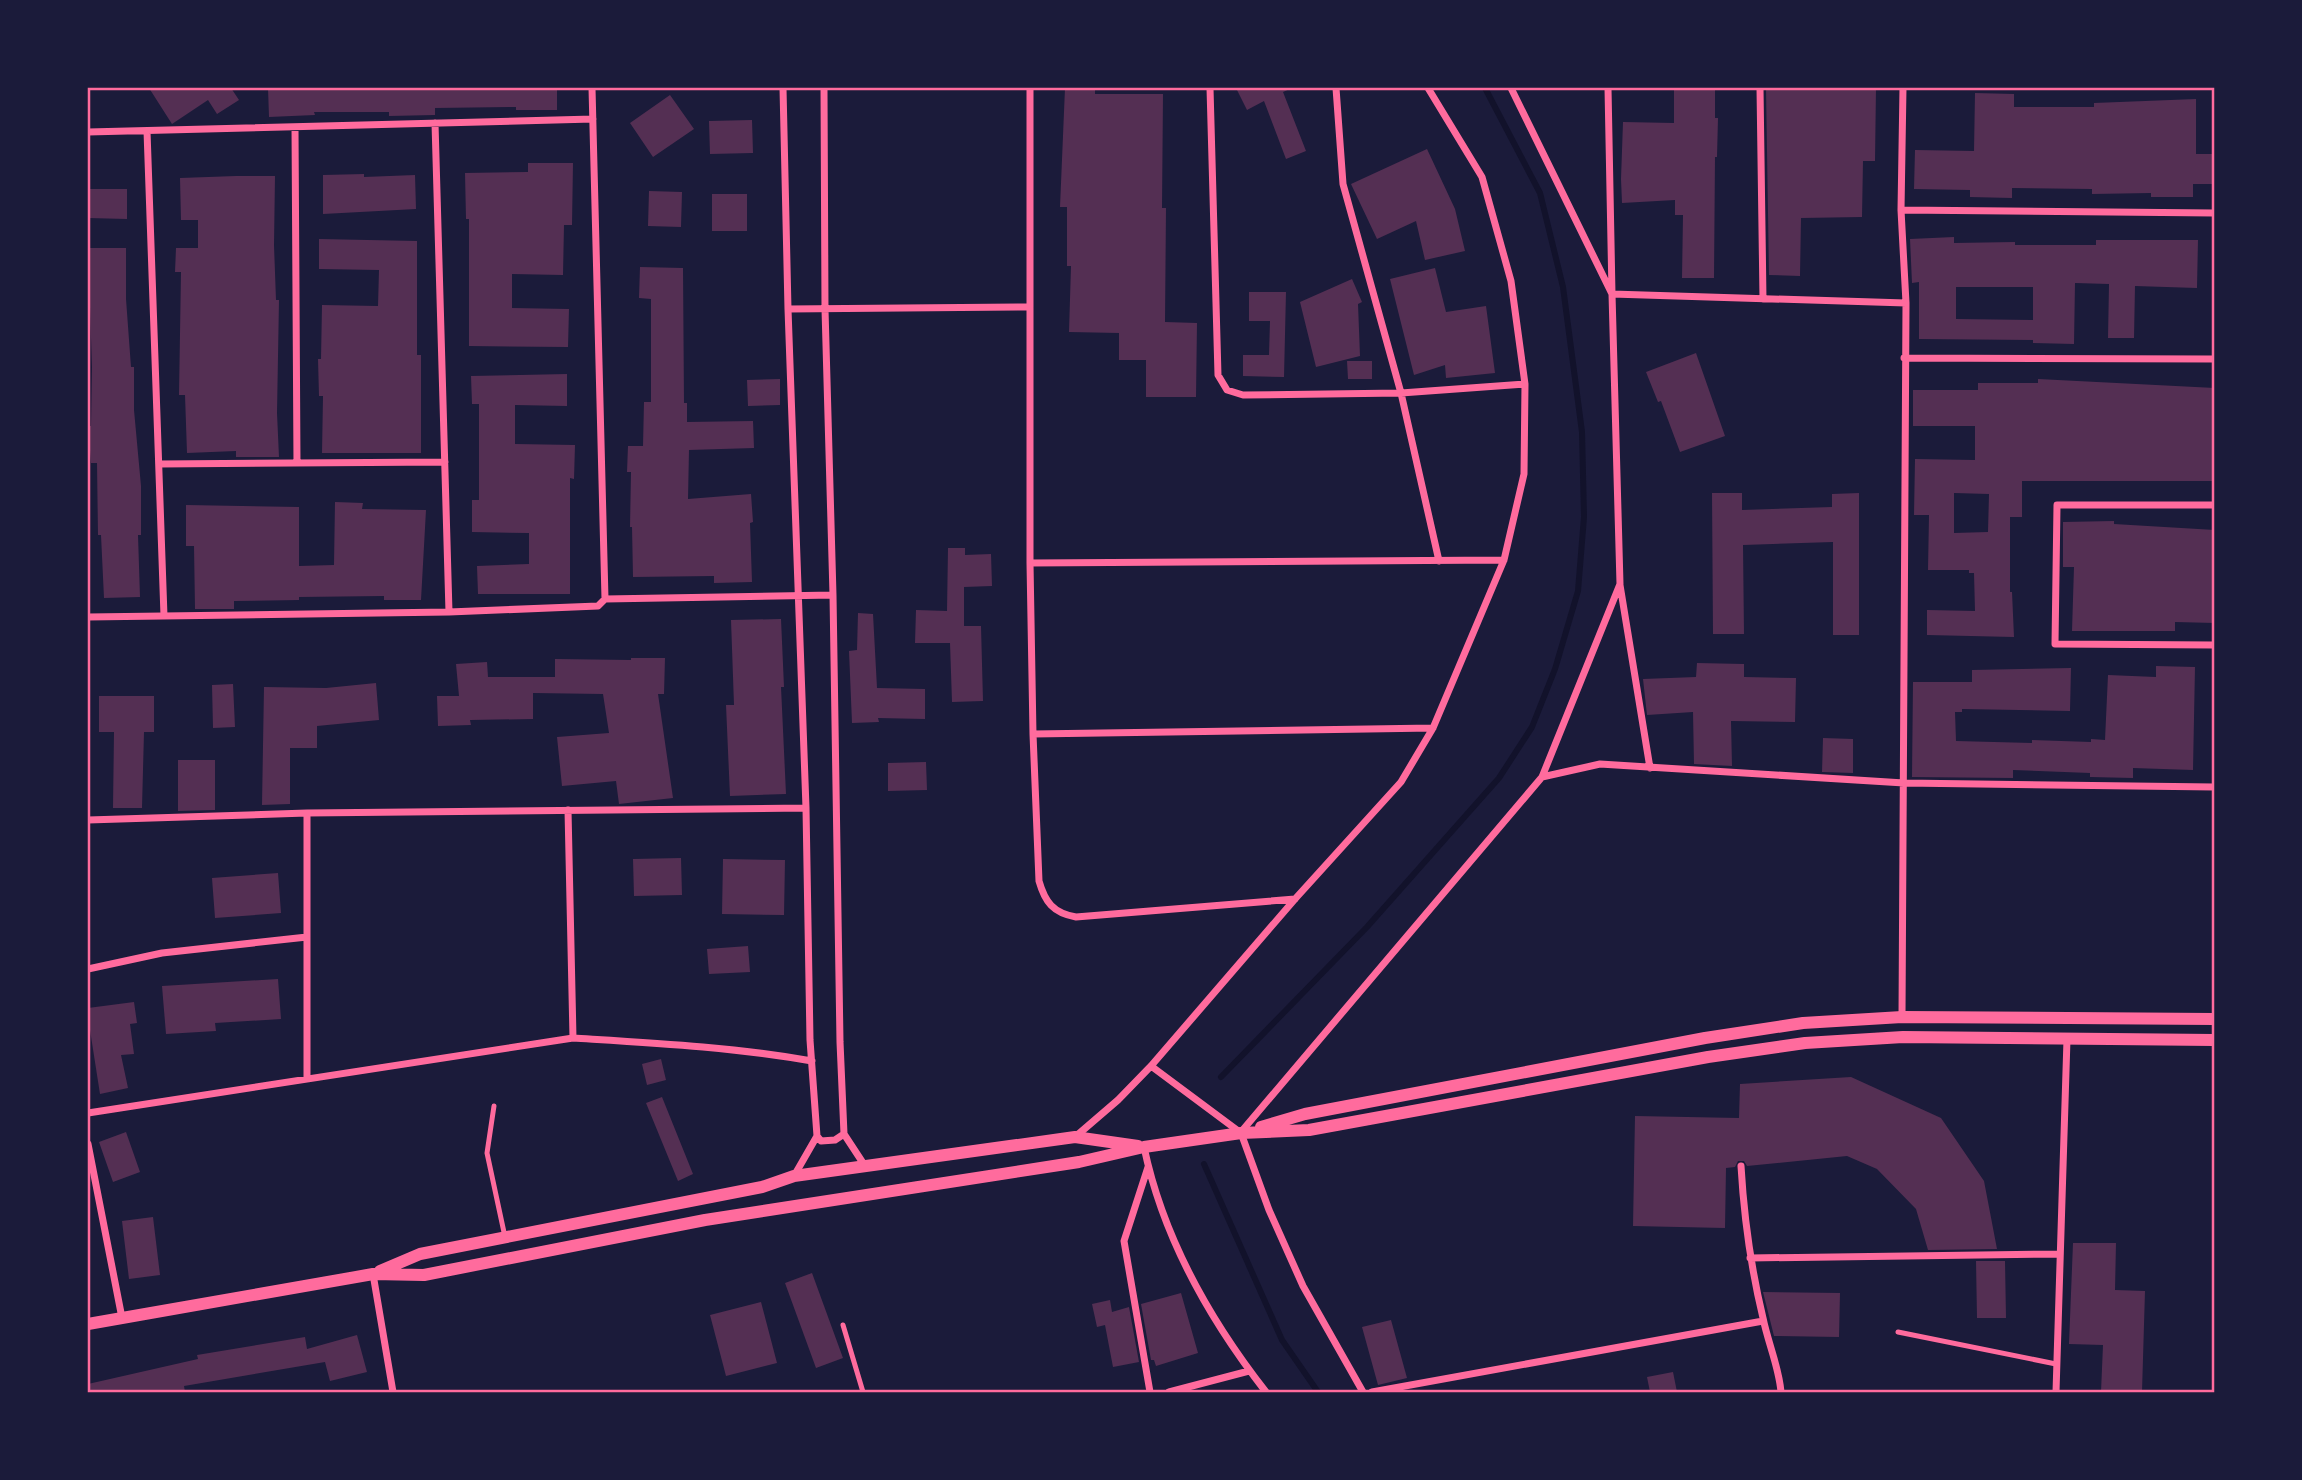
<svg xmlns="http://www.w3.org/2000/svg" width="2302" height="1480" font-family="Ubuntu,sans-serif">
<rect width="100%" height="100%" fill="#1b1b3a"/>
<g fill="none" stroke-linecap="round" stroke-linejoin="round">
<path stroke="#12122b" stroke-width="6" d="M1221,1077L1367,927L1499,778L1532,727L1555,669L1578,591L1584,517L1582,432L1563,287L1540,193L1485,88
M1204,1164L1282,1340L1318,1392"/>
</g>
<path fill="#542f53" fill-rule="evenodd" d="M149,88H231L239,100L217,114L208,100L172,124Z
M268,88H557V110H516V107L435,108V115L389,116V112H314L315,115L269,117Z
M1065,88H1095V94H1163L1162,208H1166L1165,322L1197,323L1196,397H1146V360H1119V333L1069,332L1071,266H1067V207H1060Z
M1236,88H1292L1283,92L1306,151L1286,159L1264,101L1247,110Z
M1674,88H1715V118H1718L1717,157H1715L1714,278H1682L1683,215H1675V200L1622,203L1621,179L1623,122L1674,123Z
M1766,88H1876L1875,161H1863L1862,217L1801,218L1800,276L1769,275Z
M1975,93L2014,94V107H2094V103L2196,99V154H2215V184H2193V197H2151V193L2092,194V189L2012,188V198L1970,197V190L1914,189L1915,150L1974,151Z
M670,95L694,129L653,157L630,123Z
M752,120L753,153L710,154L709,121Z
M1427,149L1455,209L1465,251L1425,260L1416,221L1377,239L1351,184Z
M528,163H573L572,225H564L563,275L512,274V308L569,309L568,347L469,346V219H466L465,173L528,172Z
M364,174V177L415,175L416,209L323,214V175Z
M236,176H275L274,245L276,300H279L277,413L279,457H236V451L187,453L185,395H179L181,272H175L176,248H198V220H181L180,178Z
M88,189H127V219L88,218Z
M649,191L682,192L681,227L648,226Z
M712,194H747V231H712Z
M1954,237V243L2015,242V245H2096V240H2198L2197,288L2135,286L2134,338H2108L2109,284L2075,283L2074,344L2033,343V340L1919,339V282L1912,283L1910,239ZM1956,287H2033V320L1956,319Z
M319,239L417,241V355H421V453H322L323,396H319L318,359H321L322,305L378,306L379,270L319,269Z
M88,248H126V299L131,367H134V410L141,486V535H138L140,597L104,598L101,535H98L97,463H91L88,426H91L92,367Z
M640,267L683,268L684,403H687V422L753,421L754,448L689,450L688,499L751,494L753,522L750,523L752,582L714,583V576L633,577L632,527H630L631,472H627L628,446H643L644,402H651V299L639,298Z
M1435,268L1446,312L1486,306L1495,373L1446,378L1445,365L1414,375L1390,279Z
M1352,279L1362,302L1358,304L1360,356L1316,367L1300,302Z
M1249,292H1286L1284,377L1243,376V355H1269L1270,321H1249Z
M1696,353L1725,436L1680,452L1661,401L1658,402L1646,372Z
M1347,361H1372V379H1348Z
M567,374V406L515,405V444L575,445L574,479L570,478V594H478L477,566L529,564V533L472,532V500H479V404H472L471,376Z
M780,379V405L748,406L747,380Z
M2038,379L2215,388V481H2022V517H2010V592H2012L2014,637L1927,635V610L1975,611L1974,573H1969V570H1928L1929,515H1914L1915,459L1975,460V426H1913V390H1978V383H2038ZM1954,493L1989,494L1988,532L1954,533Z
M1712,493H1742V510L1832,507V494L1859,493V635H1833V542L1743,545L1744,634H1713Z
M335,502L363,503L362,509L426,510L421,600H384V596L299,597V600L234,601V609H195L194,546H186V505L299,507V566L334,565Z
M2114,521V524L2215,530V623L2175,622V631H2072L2074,567H2063V522Z
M948,548H965V555L991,554L992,586L964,587V626H981L983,701L952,702L950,643H915L916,610L947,611Z
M858,613L873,614L877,688L925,689V719L878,718L879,722L852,723L849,651L857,650Z
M781,619L784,687H781L786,794L730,796L726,705H734L731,620Z
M631,658H665L664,694H658L673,798L619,804L616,781L562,786L557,737L609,733L603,694L533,693V719L470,720L471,725L438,726L437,696H459L456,664L487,662L488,677H555V659L631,660Z
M1697,663L1744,664V677L1796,678L1795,722L1731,721L1732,766L1694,764L1693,712L1647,715L1643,679L1696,677Z
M2156,666L2195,667L2193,770L2133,768V778L2090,777V773L2013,770V778L1912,777L1913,682H1972V670L2071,668L2070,711L1962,709V712H1955L1956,741L2032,743V740L2091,742V739L2105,740L2108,675L2156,677Z
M376,683L379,720L317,726V748H290V804L262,805L264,687L326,688Z
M233,684L235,727L213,728L212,685Z
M99,696H154V732H144L142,808H113L114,732H99Z
M1823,738L1853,739V773L1822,772Z
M178,760H215V810L178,811Z
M926,762L927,790L888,791V763Z
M681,858L682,895L634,896L633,859Z
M723,859L785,860L784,915L722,914Z
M278,873L281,913L215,918L212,878Z
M748,946L750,972L709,974L707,949Z
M278,979L281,1019L215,1023L216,1031L166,1034L162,986Z
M134,1002L137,1023L130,1024L134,1054L121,1055L128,1088L100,1094L90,1030H88V1008Z
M661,1059L666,1080L647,1085L642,1064Z
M1851,1077L1941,1118L1984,1181L1997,1249L1928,1250L1916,1209L1877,1169L1847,1156L1747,1166L1744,1161H1738L1735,1167L1726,1168L1725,1228L1633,1226L1635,1116L1739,1118L1740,1084Z
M662,1097L693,1174L678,1181L646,1103Z
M126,1132L140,1172L113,1182L99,1142Z
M153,1217L160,1275L129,1279L122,1221Z
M2073,1243H2116L2115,1290L2145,1291L2142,1392H2101L2103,1345L2069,1344Z
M1976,1261H2005L2006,1318H1977Z
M812,1273L843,1358L816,1368L785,1283Z
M1763,1292L1840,1293L1839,1337L1774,1336Z
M1181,1293L1198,1353L1156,1366L1154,1360H1151L1141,1304Z
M1110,1300L1112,1312L1129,1307L1139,1362L1113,1367L1105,1325L1097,1327L1092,1304Z
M761,1302L777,1363L726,1376L710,1315Z
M1391,1320L1407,1378L1378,1385L1362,1327Z
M357,1335L367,1372L330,1381L325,1362L184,1386L185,1392H88V1384L198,1359L197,1355L305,1337L307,1349Z
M1673,1372L1677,1392H1650L1647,1377Z"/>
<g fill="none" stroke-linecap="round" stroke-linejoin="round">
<path stroke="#ff6b9d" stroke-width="5" d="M494,1106L487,1153L505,1237
M843,1325L863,1392
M1898,1332L2056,1364"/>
<path stroke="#ff6b9d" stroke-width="7" d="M783,88L788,309L806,808L810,1040L817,1136L794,1176
M824,88L825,309L833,595L840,1042L844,1134L865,1166
M1030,88V563L1033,734L1039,881C1045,902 1053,913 1076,917L1295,899
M1210,88L1218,375L1227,390L1243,395L1401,393L1525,384
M1336,88L1343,184L1401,393L1439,561
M1608,88L1612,294L1906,303
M1760,88L1763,299
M435,123L449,612
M295,127L297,463
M147,131L164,616
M88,132L593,119
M1901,210L2214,213
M788,309L1030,307
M1904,358L2214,359
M159,464L445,462
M2214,505H2057L2055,644L2214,645
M1030,563L1504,560
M1620,585L1650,768
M605,599L833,595
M88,617L449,612L598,606L605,599L592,88
M1033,734L1433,728
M1542,777L1600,764L1904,783L2214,787
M307,813V1079
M88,820L307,813L806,808
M88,969L162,953L307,937
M1902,1017L1906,303L1901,210L1903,88
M573,1038C654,1043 733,1047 812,1061
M1151,1066L1241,1133L1269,1210L1303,1286L1363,1392
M88,1113L573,1038L568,810
M1241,1132L1542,777L1620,584L1612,294L1511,88
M817,1136L821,1141L835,1140L844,1134
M1075,1137L1118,1100L1151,1066L1295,899L1401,782L1433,728L1504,560L1524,474L1525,384L1511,281L1482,177L1428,88
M88,1144L122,1318
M1144,1147C1163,1238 1209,1319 1266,1392
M1741,1166C1744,1218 1751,1268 1763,1318C1768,1343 1779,1367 1781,1392
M1148,1167L1124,1241L1150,1392
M1750,1258L2059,1254
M373,1274L393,1392
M1169,1392L1249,1371
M1372,1392L1763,1321
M2056,1392L2067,1039"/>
<path stroke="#ff6b9d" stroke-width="12" d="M1261,1127L1305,1114L1705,1038L1803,1023L1902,1017L2214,1019
M380,1271L420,1254L762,1187L794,1176L1075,1137L1138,1146
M88,1324L373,1274L424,1275L705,1220L1079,1162L1144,1147L1241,1133L1309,1130L1708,1057L1805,1043L1903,1037L2214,1040"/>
</g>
<rect width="2302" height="1480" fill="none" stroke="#1b1b3a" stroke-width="178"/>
<rect x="89" y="89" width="2124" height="1302" fill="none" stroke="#ff6b9d" stroke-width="2.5"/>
</svg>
